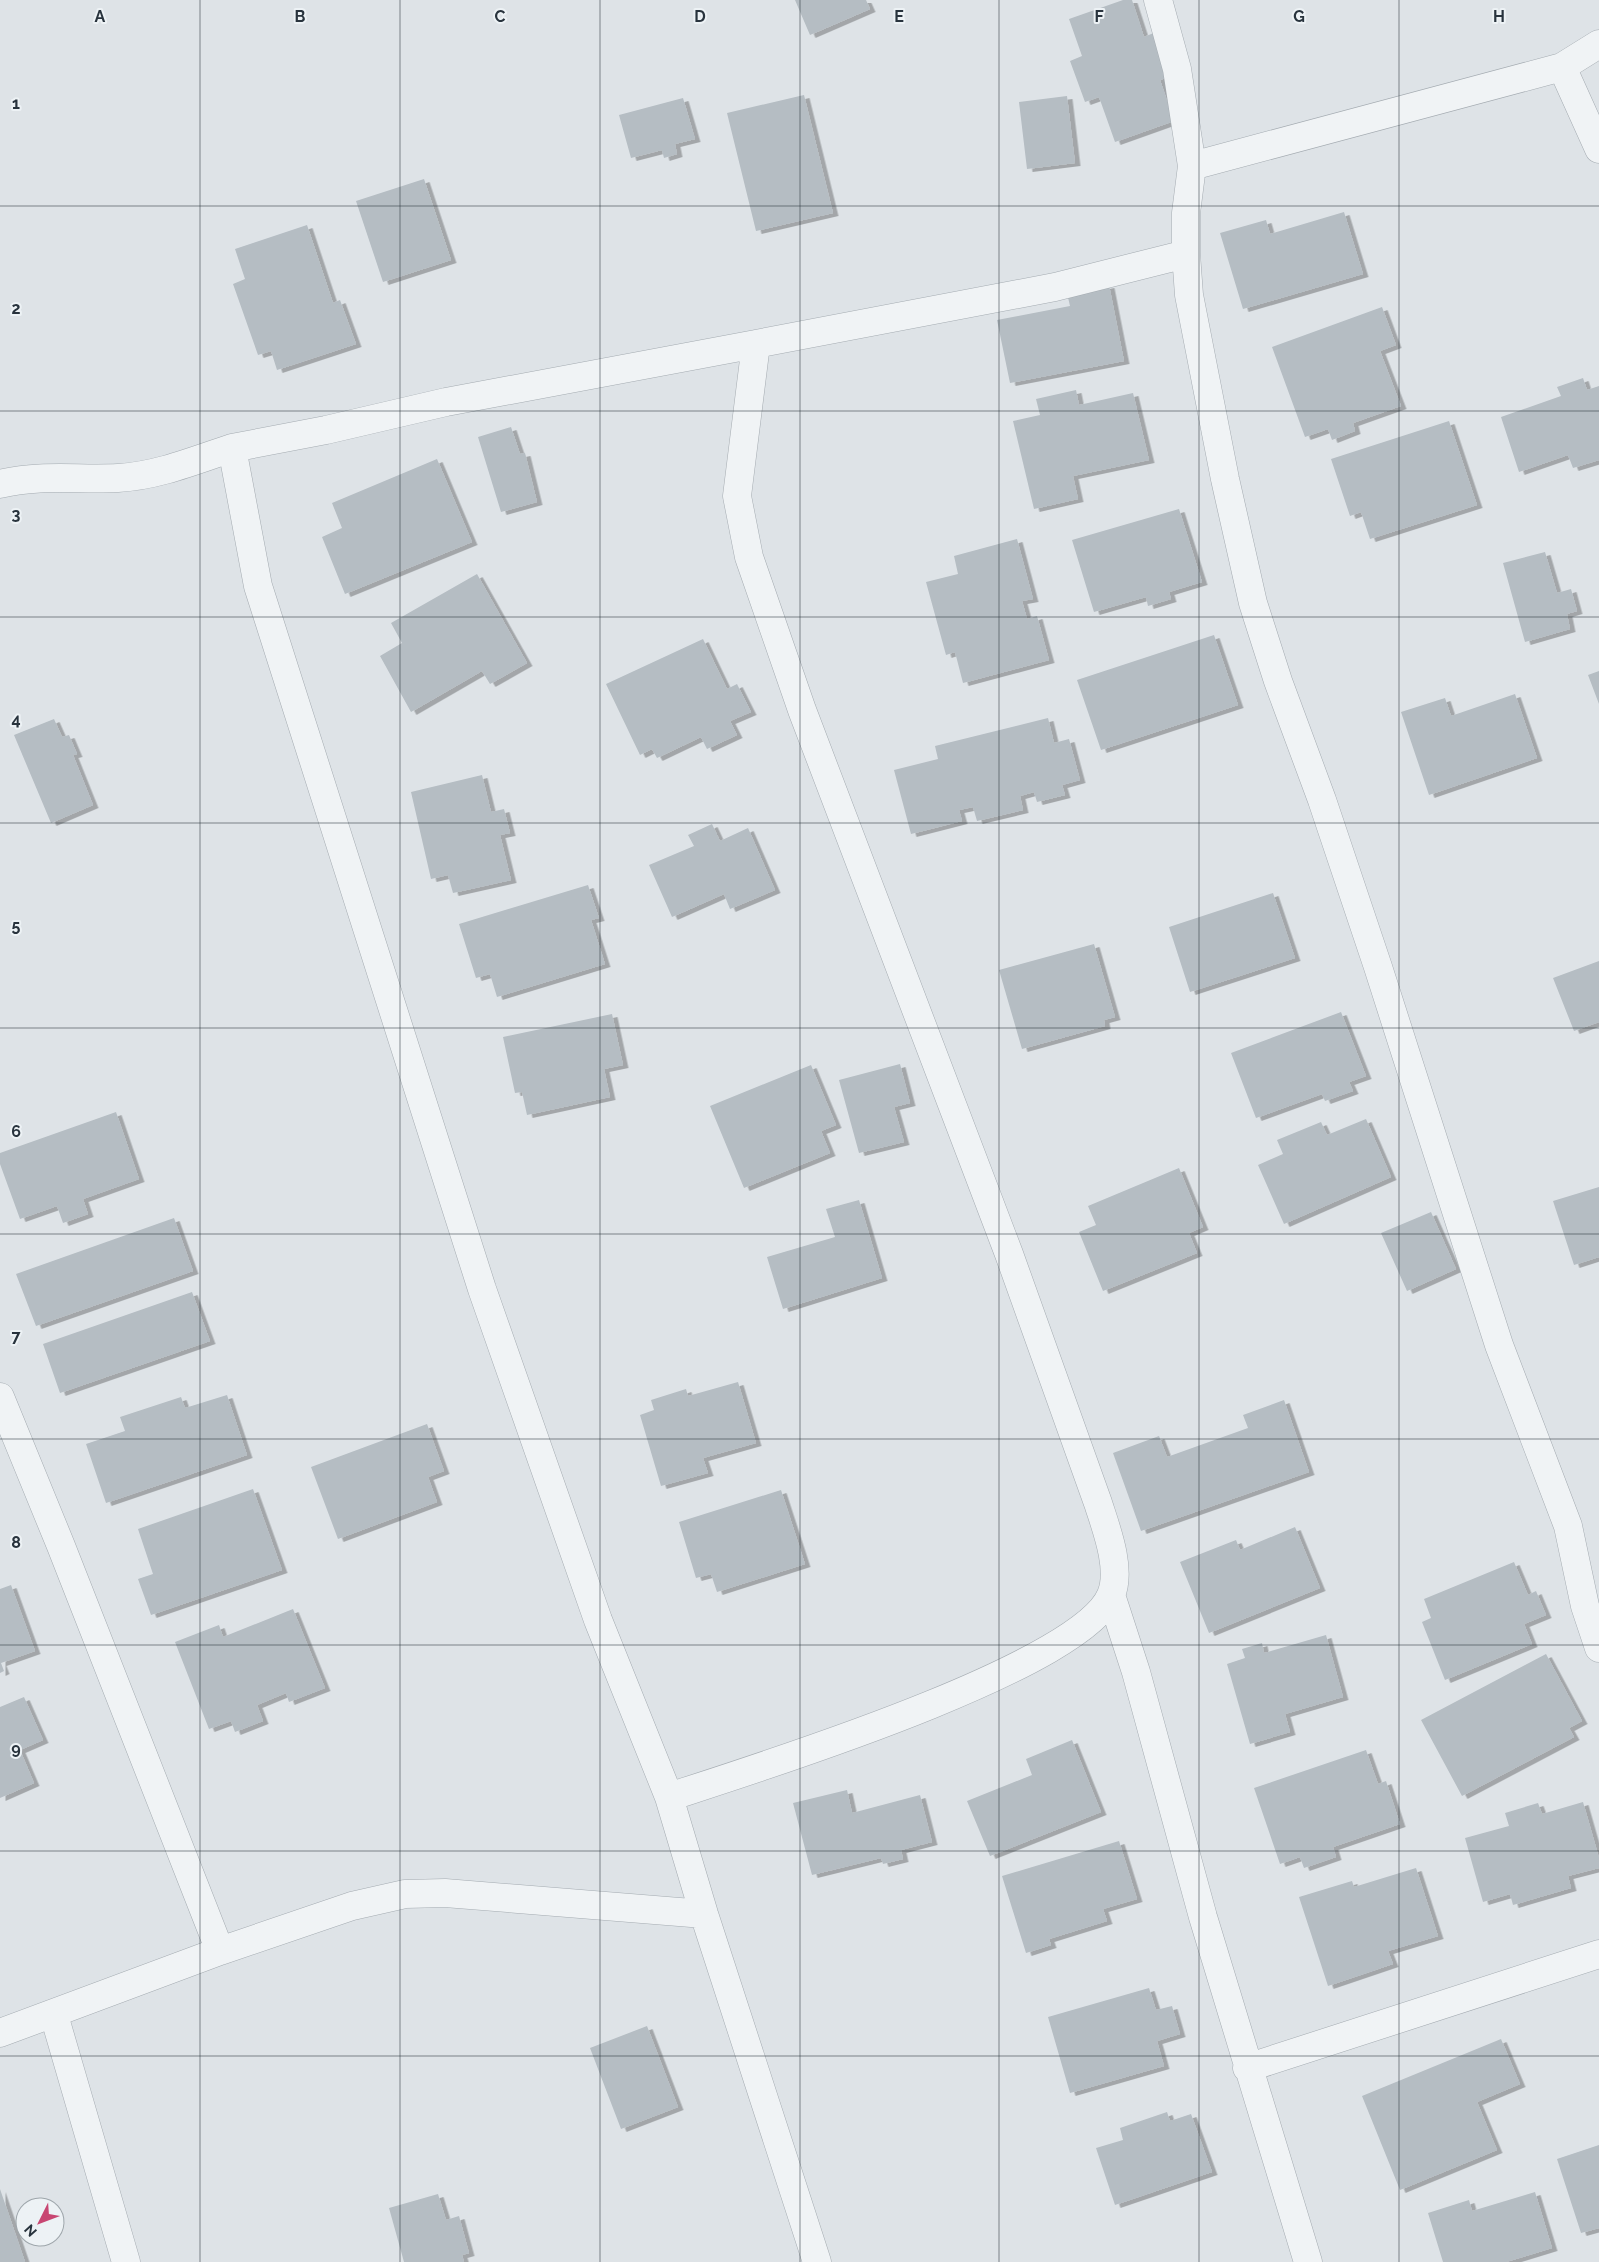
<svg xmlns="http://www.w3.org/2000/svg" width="1599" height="2262" font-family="Raleway,sans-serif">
<defs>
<filter id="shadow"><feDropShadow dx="5.5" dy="3" stdDeviation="0" flood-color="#0004"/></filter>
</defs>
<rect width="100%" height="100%" fill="#dee3e7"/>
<path fill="#b5bdc3" filter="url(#shadow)" d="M795,0H866L870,9L810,35Z
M1123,0H1132L1144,37L1156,32L1172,76L1160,80L1174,121L1115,142L1099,97L1085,102L1070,61L1082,56L1069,19Z
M804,95L833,213L756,231L727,113Z
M1067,96L1075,163L1027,169L1019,102Z
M683,98L695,139L675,144L677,154L664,158L662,150L631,158L619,115Z
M424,179L451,260L383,282L356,201Z
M1344,212L1363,274L1243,309L1220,233L1266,220L1270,234Z
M307,225L333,303L340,300L356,344L277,370L271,351L258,355L233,284L245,279L235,249Z
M1109,285L1124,361L1010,383L997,320L1070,306L1067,293Z
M1382,307L1396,345L1380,351L1401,406L1353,423L1355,431L1332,440L1328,429L1305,437L1272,347Z
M1583,378L1587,390L1599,386V460L1573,468L1568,455L1519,472L1501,417L1561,396L1557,387Z
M1076,390L1079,405L1133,393L1149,460L1073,476L1078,499L1034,509L1013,421L1040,415L1036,399Z
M1449,421L1477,505L1370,539L1361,512L1350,516L1331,459Z
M511,427L520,454L525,453L537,502L501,512L478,437Z
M437,459L472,542L345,594L322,537L342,528L332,503Z
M1179,509L1202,582L1169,592L1171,599L1148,606L1146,597L1094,612L1072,540Z
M1017,539L1033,599L1022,601L1027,619L1037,616L1049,660L963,683L955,652L946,655L926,582L958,574L954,556Z
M1545,552L1557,593L1571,589L1577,611L1567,614L1570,629L1525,642L1503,563Z
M477,574L527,663L490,684L482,671L411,712L380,656L402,643L391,623Z
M1214,635L1238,705L1101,750L1077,680Z
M703,639L727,689L737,684L751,712L730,721L737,735L707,749L701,737L657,758L652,749L640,755L606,684Z
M1599,671V704L1588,675Z
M1515,694L1537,758L1429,795L1401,712L1445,698L1451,716Z
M1048,718L1054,743L1069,739L1080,780L1062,785L1065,795L1037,802L1034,792L1020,796L1023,810L977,821L973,807L959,810L962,821L911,834L894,770L938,759L935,746Z
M54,719L62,737L69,735L77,754L73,755L93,805L51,823L14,735Z
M482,775L491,812L504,809L510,833L500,835L511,880L453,893L448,875L431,879L411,792Z
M712,824L720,841L748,828L775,890L730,909L724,894L672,917L649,865L694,846L688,835Z
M588,885L599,918L591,920L605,964L497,997L490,974L476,978L459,924Z
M1273,893L1295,958L1190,992L1169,927Z
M1094,944L1115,1017L1104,1020L1105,1026L1022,1049L999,970Z
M1599,961V1022L1574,1031L1553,978Z
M1341,1012L1366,1076L1349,1082L1353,1091L1325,1101L1322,1094L1256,1118L1231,1053Z
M612,1014L623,1065L604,1069L610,1097L527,1115L522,1092L515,1093L503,1037Z
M900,1064L910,1103L894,1107L904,1142L859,1153L839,1080Z
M811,1065L836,1125L821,1131L830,1153L744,1188L710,1106Z
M116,1112L139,1179L83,1199L88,1214L63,1223L57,1206L20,1219L0,1164V1153Z
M1366,1119L1391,1177L1284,1224L1258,1165L1283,1154L1277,1140L1321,1122L1327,1135Z
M1179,1168L1203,1227L1189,1233L1197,1253L1103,1291L1079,1232L1096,1225L1088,1206Z
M1599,1187V1257L1574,1265L1553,1201Z
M859,1200L882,1278L783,1309L767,1257L835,1237L826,1209Z
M1431,1212L1456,1269L1407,1291L1381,1233Z
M174,1218L193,1271L36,1326L16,1274Z
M192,1292L210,1341L60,1393L43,1344Z
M738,1382L756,1443L703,1458L708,1473L661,1486L640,1415L654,1410L651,1400L686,1389L688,1396Z
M227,1395L247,1455L106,1503L86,1444L125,1431L120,1417L181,1397L185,1408Z
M1284,1400L1309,1472L1141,1531L1113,1453L1159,1436L1167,1457L1248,1428L1243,1415Z
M427,1424L444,1471L428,1477L437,1502L338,1539L311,1467Z
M253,1489L282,1570L151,1615L138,1579L153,1574L138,1529Z
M781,1490L805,1564L717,1592L711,1574L696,1578L679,1522Z
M1295,1527L1320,1588L1209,1633L1180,1562L1236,1540L1240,1550Z
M1514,1562L1528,1595L1536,1591L1546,1615L1524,1624L1532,1644L1445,1680L1422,1622L1431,1618L1424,1599Z
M11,1585L35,1651L1,1663L4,1671L0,1673V1589Z
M293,1609L325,1688L289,1702L286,1693L257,1705L263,1721L235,1732L231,1721L209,1729L175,1642L219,1625L223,1637Z
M1326,1635L1343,1697L1285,1714L1290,1732L1250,1744L1227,1664L1245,1658L1242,1649L1262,1643L1264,1653Z
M1546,1654L1582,1721L1569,1728L1574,1737L1462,1796L1421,1720Z
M24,1697L43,1740L20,1750L34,1783L0,1798V1707Z
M1072,1740L1101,1812L990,1856L967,1801L1032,1775L1026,1759Z
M1366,1750L1378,1784L1386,1781L1400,1824L1333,1847L1336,1857L1304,1868L1300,1857L1280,1864L1254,1788Z
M847,1790L852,1813L920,1795L932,1842L901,1850L903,1859L883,1864L881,1858L812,1875L793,1803Z
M1583,1802L1599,1858V1868L1568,1876L1571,1888L1513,1905L1510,1894L1483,1902L1465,1838L1509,1826L1505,1813L1538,1803L1542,1814Z
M1119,1841L1137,1899L1103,1909L1107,1921L1049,1939L1051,1945L1026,1953L1002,1876Z
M1416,1868L1438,1936L1388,1951L1393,1964L1328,1986L1299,1897L1352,1881L1354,1887Z
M1149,1988L1156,2010L1172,2006L1180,2034L1157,2041L1164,2066L1070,2093L1048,2017Z
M647,2026L678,2107L621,2129L590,2048Z
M1501,2039L1520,2084L1477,2102L1497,2150L1400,2190L1362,2096Z
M1167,2112L1170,2121L1191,2114L1212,2172L1115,2205L1096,2148L1123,2140L1120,2128Z
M1599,2145V2228L1581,2233L1557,2159Z
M0,2189L25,2262H0Z
M1535,2192L1552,2248L1506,2262H1443L1428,2213L1469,2200L1472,2211Z
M438,2194L446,2220L459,2216L469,2253L462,2255L464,2262H404L389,2208Z"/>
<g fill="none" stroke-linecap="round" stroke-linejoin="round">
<defs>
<path id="street" d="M1158,0L1177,69L1192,166L1186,213V254L1189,295L1225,479L1253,603L1278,681L1322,800L1378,967L1499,1345L1568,1526L1585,1606L1599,1648
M1599,44L1562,67L1599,149
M1192,166L1562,67
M756,344L1055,287L1186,254
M0,484C41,474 77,480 118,478C157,476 196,460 232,448
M0,1397L61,1546L220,1951
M1111,1595L1136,1672L1203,1917L1308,2262
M669,1797C751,1770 1081,1668 1111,1595C1122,1569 1106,1528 1098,1503L1009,1254L802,710L749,557L737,496L756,344L446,402L326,430L232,448L258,586L482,1289L598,1620L669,1797L704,1914L817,2262
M54,2015L126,2262
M0,2033L220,1951L352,1906L405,1894L445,1893L704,1914
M1247,2068L1599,1954"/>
</defs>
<use href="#street" stroke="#a4abb1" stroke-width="29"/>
<use href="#street" stroke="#f0f3f5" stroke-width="28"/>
</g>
<path fill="none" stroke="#28333d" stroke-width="1" stroke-opacity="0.55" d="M200,0V2262M400,0V2262M600,0V2262M800,0V2262M999,0V2262M1199,0V2262M1399,0V2262M0,206H1599M0,411H1599M0,617H1599M0,823H1599M0,1028H1599M0,1234H1599M0,1439H1599M0,1645H1599M0,1851H1599M0,2056H1599"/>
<g font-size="16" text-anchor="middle" font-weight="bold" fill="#28333d" stroke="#edf2f5" stroke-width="4" stroke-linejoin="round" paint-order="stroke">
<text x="100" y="22">A</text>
<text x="300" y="22">B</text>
<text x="500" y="22">C</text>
<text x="700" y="22">D</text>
<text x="899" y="22">E</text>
<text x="1099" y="22">F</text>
<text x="1299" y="22">G</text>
<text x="1499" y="22">H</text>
<text x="16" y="109">1</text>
<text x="16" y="314">2</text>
<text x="16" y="520">3</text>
<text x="16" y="725">4</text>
<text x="16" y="931">5</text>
<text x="16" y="1137">6</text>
<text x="16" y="1342">7</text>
<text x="16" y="1548">8</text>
<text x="16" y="1754">9</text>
</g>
<g transform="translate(40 2222) rotate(228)"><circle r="24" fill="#edf2f5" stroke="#9ea6ab"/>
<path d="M0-4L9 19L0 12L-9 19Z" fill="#c84672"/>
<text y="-8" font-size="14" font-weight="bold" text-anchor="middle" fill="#28333d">N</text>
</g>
</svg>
